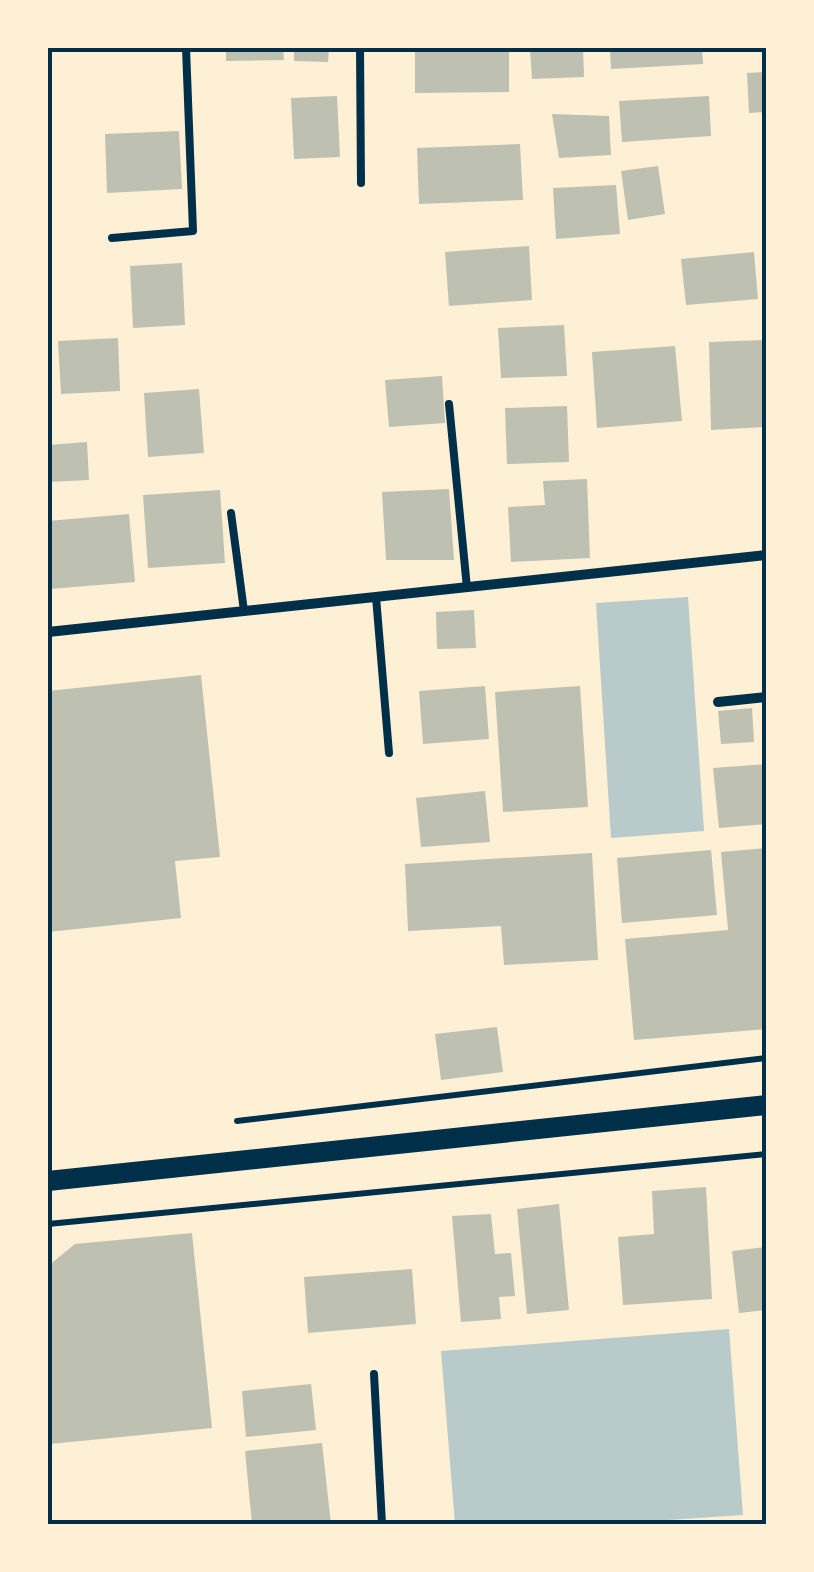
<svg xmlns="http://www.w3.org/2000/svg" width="814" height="1572" font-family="'Open Sans',sans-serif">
<rect width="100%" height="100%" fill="#fdf0d5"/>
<path fill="#b9caca" d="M688,597L704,831L611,838L596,603Z
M729,1329L743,1515L609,1524H455L441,1351Z"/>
<path fill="#bec0b2" d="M226,48H283L284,60L226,61Z
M294,48H329L328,62L294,61Z
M415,48H509V92L415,93Z
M530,48H583L584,77L532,79Z
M610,48H702L703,64L611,69Z
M766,72V112L749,113L747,73Z
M337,96L340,157L294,159L291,98Z
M709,96L711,136L622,142L619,101Z
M552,114L609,116L611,155L559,158Z
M179,131L182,189L107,193L105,134Z
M520,144L523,200L419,204L417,148Z
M658,166L665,214L628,220L621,171Z
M616,185L620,234L556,239L553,188Z
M529,246L532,300L449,306L445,252Z
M754,252L758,299L686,305L681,259Z
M182,263L185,325L133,328L130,266Z
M564,325L567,376L501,378L498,328Z
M118,338L120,391L61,394L58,341Z
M766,340V427L711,430L709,342Z
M675,346L682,421L597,428L592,352Z
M442,376L445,423L389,427L385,380Z
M199,389L204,453L148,457L144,393Z
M567,406L569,462L507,464L505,408Z
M87,442L89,480L48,482V445Z
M587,479L590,558L511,562L508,507L545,505L543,481Z
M449,489L454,560H386L382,492Z
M220,490L225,563L148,568L143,495Z
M129,514L135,582L50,589L48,521Z
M474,610L476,648L437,649L436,612Z
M201,675L220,857L175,861L181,918L48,932V691Z
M485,686L489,739L423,744L419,691Z
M580,686L588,807L503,812L495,692Z
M752,708L754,742L721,744L718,711Z
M766,764V824L719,828L713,768Z
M485,791L490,842L421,847L416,798Z
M766,848V1029L634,1040L625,939L728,930L721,852Z
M711,850L717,915L622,923L617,858Z
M592,853L598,960L504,965L501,926L408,931L405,864Z
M497,1027L503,1072L441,1080L435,1034Z
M706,1187L712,1299L623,1305L618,1237L654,1234L652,1191Z
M559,1204L569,1310L527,1314L517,1209Z
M491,1214L495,1254L511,1253L515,1296L499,1297L501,1319L461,1322L452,1216Z
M192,1233L212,1428L50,1444L48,1266L75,1244Z
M766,1247V1310L739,1313L732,1251Z
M412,1269L416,1324L308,1333L304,1277Z
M311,1384L316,1430L246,1437L242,1391Z
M322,1443L331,1524H252L245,1451Z"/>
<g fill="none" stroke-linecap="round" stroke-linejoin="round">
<path stroke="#003049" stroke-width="6" d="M237,1121L766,1058
M48,1224L766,1154"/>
<path stroke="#003049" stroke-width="8" d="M360,48L361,183
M112,238L193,231L186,48
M449,404L467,588
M231,513L244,611
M376,597L389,753
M374,1374L382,1524"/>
<path stroke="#003049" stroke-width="10" d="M48,632L766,555
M718,702L766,697"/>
<path stroke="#003049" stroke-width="20" d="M48,1181L766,1105"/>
</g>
<rect width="814" height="1572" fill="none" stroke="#fdf0d5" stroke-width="100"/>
<rect x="50" y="50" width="714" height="1472" fill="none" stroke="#003049" stroke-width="4"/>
</svg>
